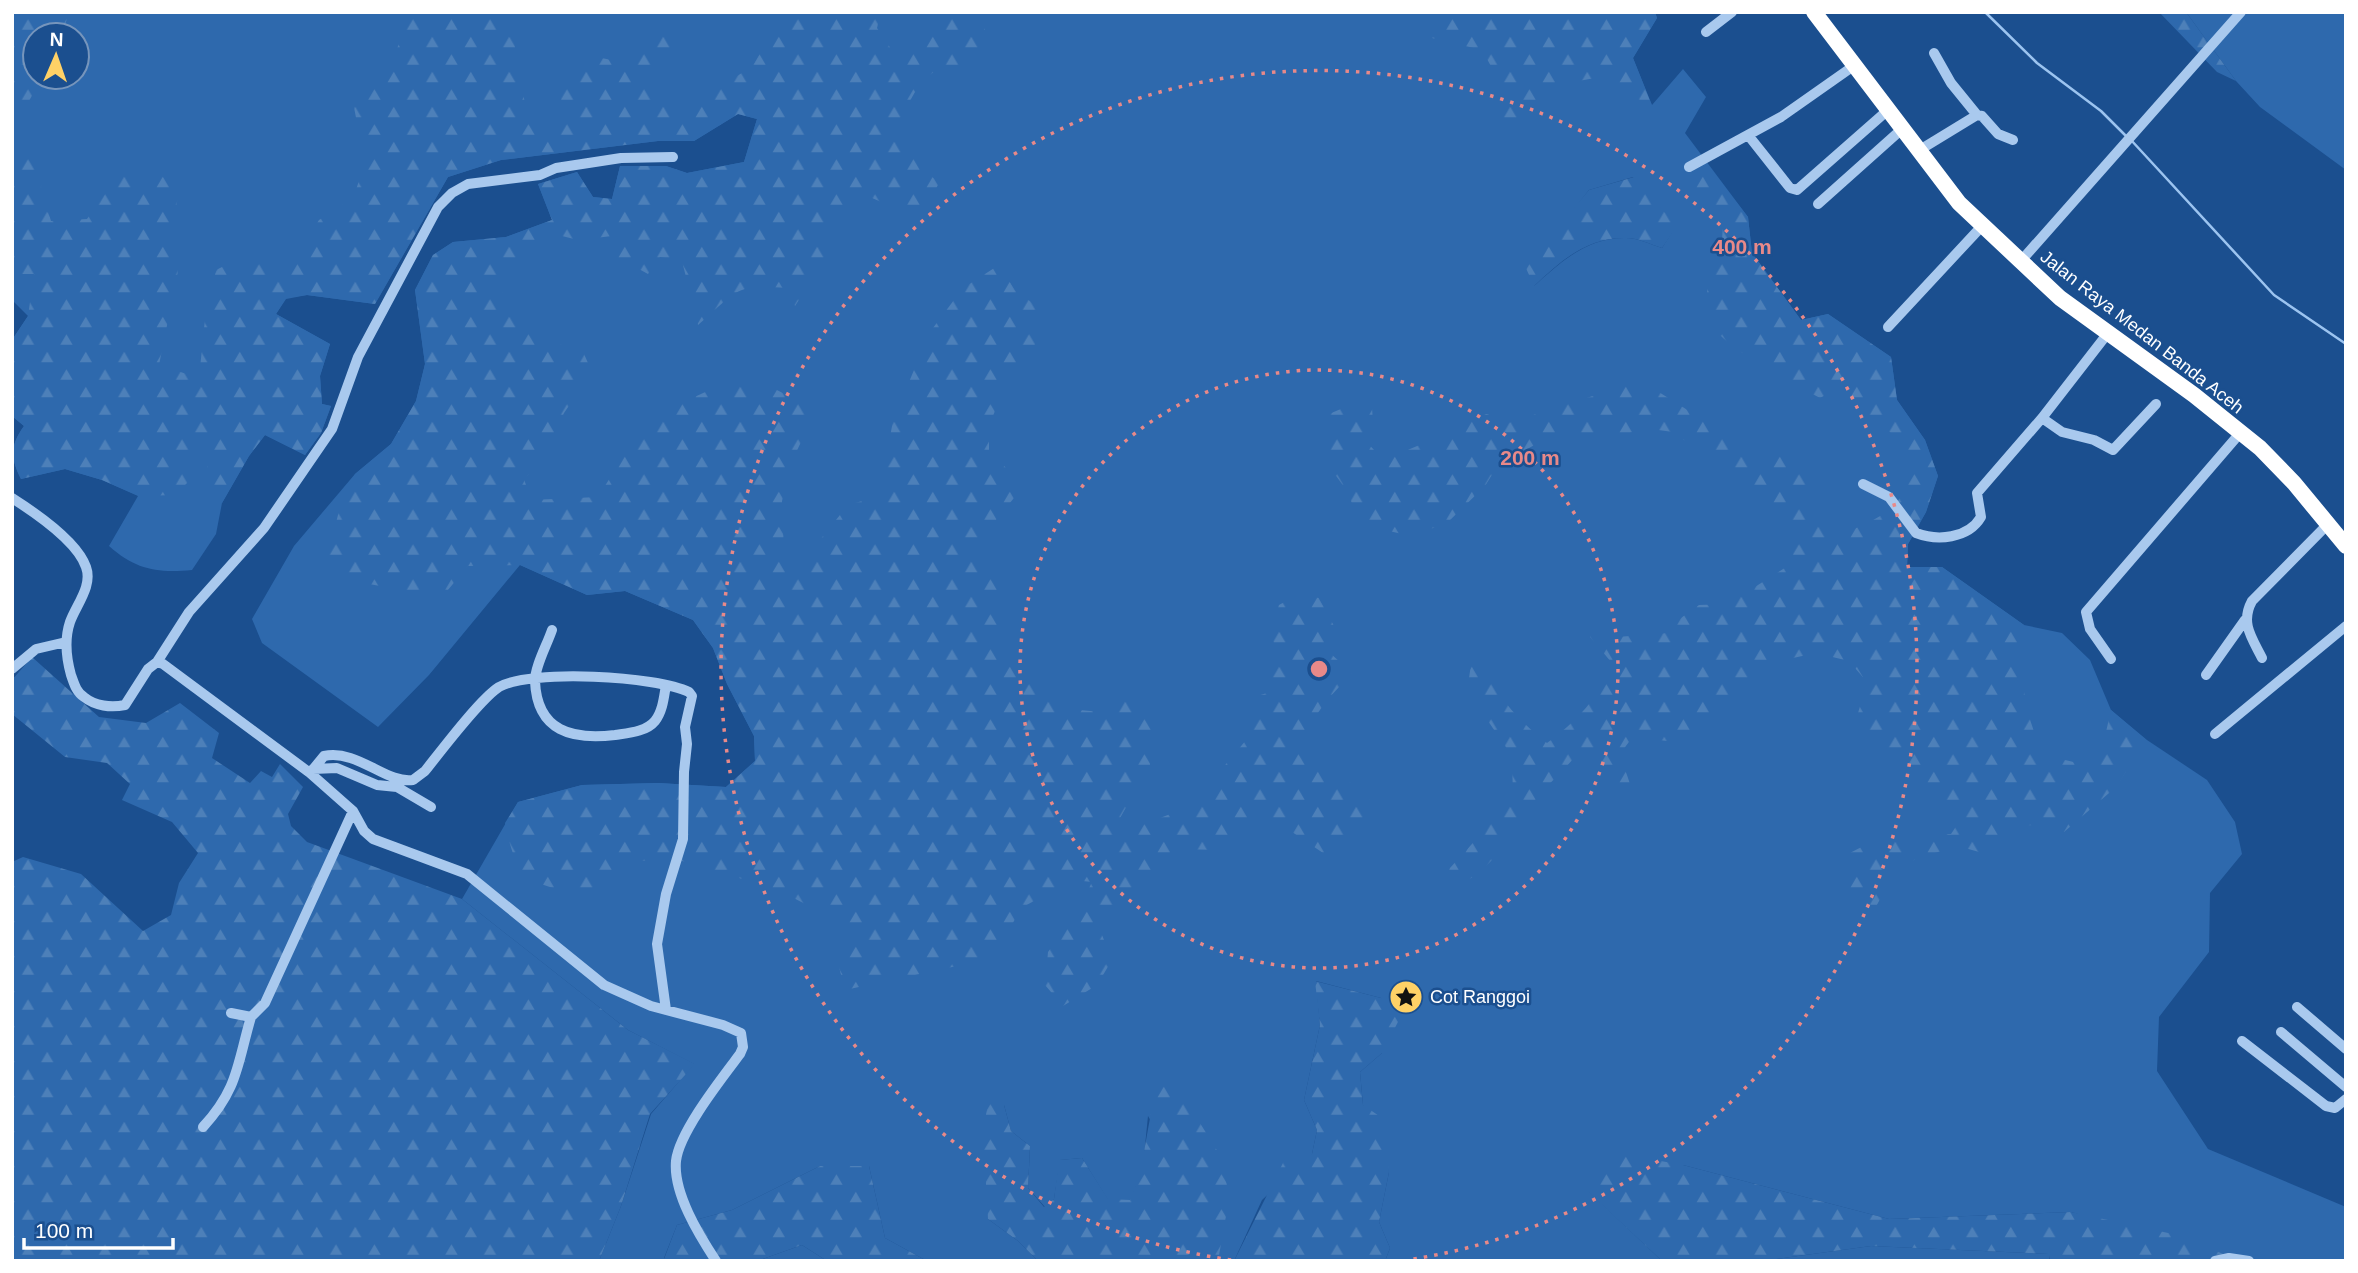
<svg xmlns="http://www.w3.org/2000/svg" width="2358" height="1273" font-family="Helvetica,sans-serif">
<defs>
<pattern id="forest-firs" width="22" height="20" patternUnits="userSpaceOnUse" patternTransform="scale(1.75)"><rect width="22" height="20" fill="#2e69ad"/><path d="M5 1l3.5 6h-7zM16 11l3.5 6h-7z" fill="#4d80b9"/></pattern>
</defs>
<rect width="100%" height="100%" fill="#1b4f8f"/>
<path fill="#2e69ad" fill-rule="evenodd" d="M12,12H1655L1657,18L1633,58L1652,105L1683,69L1706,97L1685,133L1748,217L1752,253L1801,320L1828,314L1891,357L1897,400L1925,440L1938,476L1926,512L1908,544L1907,567H1942L2024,625L2062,633L2090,660L2111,710L2147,740L2207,780L2235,822L2242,854L2210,893L2209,952L2159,1017L2157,1071L2208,1149L2346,1207V1261H2239L2071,1212L1889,1219L1683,1165L1582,1185L1662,1261H1385L1390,1248L1379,1222L1389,1172L1363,1105L1360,1072L1382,1053L1381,998L1316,981L1320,1025L1304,1100L1317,1130L1312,1154L1262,1200L1234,1261H1218L1220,1245L1148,1116L1143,1166L1131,1200H1108L1082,1158L1060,1160L1054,1199L1045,1207L1028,1188L1030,1146L1011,1131L1004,1105L988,1219L1018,1241L1038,1261H927L885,1238L869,1166H820L732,1210L677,1225L664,1258L666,1261H599L621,1206L651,1114L694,1064L628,1030L462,899L518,802L582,785L658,783L726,787L755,761L754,736L727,684L713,648L693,620L625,591L587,595L520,565L429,675L378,727L262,643L252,619L294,546L355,474L391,444L416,401L425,364L415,290L433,255L453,242L506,237L552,220L538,184L577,172L593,197L612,199L620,166H666L687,173L744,162L757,119L738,114L694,141H658L501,160L448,177L375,304L307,295L286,298L276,314L330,344L320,376L322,404L331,406L321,433L305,455L265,435L249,456L222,503L216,534L192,570C157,573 136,570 109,546L138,496L102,480L65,469L21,479C10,457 10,446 24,426L12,416V340L28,316L12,300ZM35,35H77V77H35ZM1633,177L1676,226L1662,248C1650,244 1636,237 1624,238C1586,238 1561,262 1534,286L1559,228L1589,190Z
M2186,12H2346V170L2260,107L2236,81Z
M802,1245L827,1261H757Z
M1871,1246L2050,1254L2049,1261H1761Z"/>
<path fill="url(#forest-firs)" d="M12,12H69L62,35H35V77H43L23,111L12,116Z
M412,12H509L525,104L537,130L564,112L560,95L592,56L621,62L664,26L672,48L650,88L659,104L683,108L752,67L784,12H881L877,28L897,58L947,12H981L986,34L980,66L938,68L919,85L899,120L918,164L939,183L920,219L863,194L818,238L826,258L795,306L786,288C732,284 737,292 698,325L682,261L660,257L648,274L617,257L612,236L578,240L562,236L519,259L500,277C502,321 548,340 584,354L592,372L564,413L541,461L524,479L531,500L598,497L630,446L677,405L738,377L769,386L816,410L793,459L782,501L784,553L803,561L848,505L880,496L893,420L930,332L963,288L999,265L1015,290L1042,310L1034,351L1004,388L989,426V450L1006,468L1018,493L974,547L984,570L1004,582L996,652L1013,669L1069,709L1101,712L1121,696L1145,702L1162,719L1149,735L1150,765L1120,818L1137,827L1178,811L1216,776L1247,739L1254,697L1267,693L1277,657L1271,631L1279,605L1299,594L1319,598L1334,626L1330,653L1352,673L1327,700L1303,734L1316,762L1351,783L1376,806L1357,837L1326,855L1267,815L1221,850L1177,849L1159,883L1124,890L1100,930L1112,960L1097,985L1063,1006L1045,985L1048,952L1077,913L1092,882L1073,880L1021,908L994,958L845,990L839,967L850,927L776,889L679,860L632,861L584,895C529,883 517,882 505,823L518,802L582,785L658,783L726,787L755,761L754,736L727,684L713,648L693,620L625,591L587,595L520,565L468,566L442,597L369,584L326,562L338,515L355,474L391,444L416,401L425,364L415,290L433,255L453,242L506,237L552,220L538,184L577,172L593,197L612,199L620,166H666L687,173L744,162L757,119L738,114L694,141H658L501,160L448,177L375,304L307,295L286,299L276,314L330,344L320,376L322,404L331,406L321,433L305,455L265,435L249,456L222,503L205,494L209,442L190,443L188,482L175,495L139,496L102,480L65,469L21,479C10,457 10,446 24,426L12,416V340L28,316L34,274H12V167L28,154L43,165L41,187L51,221L87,219L120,173L161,175L179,191L171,235L178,271L159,365L199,378L205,319L216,270L240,258L290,266L319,220L353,198L365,164L352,97L394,56Z
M1438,12H1655L1657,18L1633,58L1652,106L1595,78L1551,86L1502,134V86L1482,50L1432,38Z
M2159,12H2186L2236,81L2217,72Z
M1703,160L1748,217L1752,253L1801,320L1828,314L1891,357L1897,400L1925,440L1938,476L1926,512L1908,544L1907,567H1942L2024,625C2020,674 2022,710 2044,755L2082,764L2103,745L2111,710L2146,740L2116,787L2064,832C2025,822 2011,819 1986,854L1958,846L1915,859L1892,877L1872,914L1844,890V856L1881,837L1951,834L1967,810L1920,797L1898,760L1862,736L1856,720L1867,682L1849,661L1816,653L1793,658L1756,673L1691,743L1657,740L1637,731L1620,754L1634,796L1611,792L1598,768L1574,758C1560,774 1543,789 1531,806C1500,848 1492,874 1440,894L1450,868L1513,799L1512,756L1488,721L1469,678L1473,651L1482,656C1492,693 1517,719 1547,743C1575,723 1601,696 1612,663L1590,637L1594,625L1617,637L1668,633L1674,623L1699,605L1728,604L1791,564L1796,537L1783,514L1748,492L1730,473L1673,432L1644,428L1615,438L1549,437L1498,465L1485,486L1447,523L1411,536L1376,528L1357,516L1347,491L1324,459V436L1329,414L1362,400L1372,408L1373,422L1362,437L1375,451L1398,454L1453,431L1469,415L1487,414L1508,423L1624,386L1654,389L1697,416L1737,449L1756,455L1773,450L1797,456L1812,485L1810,514L1847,532C1881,517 1901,510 1912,471L1890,432L1861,415L1842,386L1820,398C1796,385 1720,346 1710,322C1694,282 1736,245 1718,213C1710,199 1691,186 1679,175Z
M1634,177L1677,226L1662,248C1650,244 1636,237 1624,238C1585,238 1560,262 1534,286L1525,266L1589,190Z
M32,657L99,717L146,723L180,703L219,733L212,758L250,783L261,771L272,777L280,764L303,787L288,814L291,826L307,842L462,899L628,1030L695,1064L650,1114L621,1206L599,1261H12V862L23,857L81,874L143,931L171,915L179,883L198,853L172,822L122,800L130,784L107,763L65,757L12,714V680Z
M1315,981L1381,998L1400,1018L1382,1053L1360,1072L1363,1105L1385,1120L1389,1172L1379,1222L1390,1248L1385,1261H1234L1285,1159L1312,1154L1317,1130L1304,1100L1320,1025Z
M1175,1083L1223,1160L1229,1199L1218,1261H1038L1018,1241L988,1219L983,1132L988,1103L1004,1105L1011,1131L1030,1146L1028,1188L1044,1207L1054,1199L1059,1160L1082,1158L1108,1199L1130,1200C1147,1162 1145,1124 1159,1085Z
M1616,1153L1683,1165L1889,1219L2071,1212L2182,1236L2239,1261H2050L2049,1254L1871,1246L1761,1261H1662L1581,1185Z
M820,1166H869L885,1238L927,1261H827L802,1245L757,1261L664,1259L677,1225L732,1210Z"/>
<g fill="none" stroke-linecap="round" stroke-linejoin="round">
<path stroke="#9cc4f0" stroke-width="2.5" d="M1985,12L2037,63L2101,111L2126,136
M2131,140L2274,295L2346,344"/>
<path stroke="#a9c9ee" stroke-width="10" d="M1706,32L1732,12
M1934,53L1951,83L1977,115
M1748,135L1790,188L1797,190L1888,110
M1918,151L1977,115L1982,116L1998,134L2013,140
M1689,167L1781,117L1855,65
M1818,204L1902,129
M2020,262L2241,12
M1888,327L1982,226
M2042,418L2062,432L2094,440L2113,450L2156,404
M1863,484L1889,497L1916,533C1937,541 1968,539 1981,517L1977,493L2042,418L2108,333
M12,498C34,512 77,541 86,567C93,586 76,605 70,622C64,640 66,657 71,675C74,683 76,692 84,697C95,706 111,708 125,705L148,669L157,662L163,664L310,773L353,811L364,831L373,839L467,874L604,985L651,1006L723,1025L741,1033L743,1047L740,1054C722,1078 679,1132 676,1161C673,1193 699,1235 716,1261
M552,630C547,645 535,666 535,681C537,732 573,740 615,735C628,733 646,732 655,721C663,711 664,696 666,685
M2262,658C2252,638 2240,623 2252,601L2329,523
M2111,659L2090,629L2086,612L2241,432
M157,662L189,612L264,528L332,429L358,357L438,207L452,193L468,184L540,175L556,168L621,158L673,157
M12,669L36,649L66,642
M2206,675L2245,620
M2215,734L2346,626
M313,769L337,768L377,785L397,787L431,807
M310,773L324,756C358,749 386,784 413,780L425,771C441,751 480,699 499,687C530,669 657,676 689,692L692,696L685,727L687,744L684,772L683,839L666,894L657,944L666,1010
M2297,1007L2346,1049
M231,1013L251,1017L265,1003L353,811
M2281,1032L2346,1087
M2242,1041L2326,1106L2335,1108L2346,1099
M203,1127C238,1089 237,1065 251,1017
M2215,1261L2229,1258L2249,1261"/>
<path stroke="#fff" stroke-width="16" d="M1814,12L1959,203L2060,298L2194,395L2260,448L2294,483L2346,546"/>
</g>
<g fill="none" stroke="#e88989" stroke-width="3.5" stroke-dasharray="3.5 7">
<circle cx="1319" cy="669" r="299"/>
<path d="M1231 1260A598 598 0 1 1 1407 1260"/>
</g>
<defs>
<symbol id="sight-disc" viewBox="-11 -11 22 22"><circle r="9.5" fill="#ffd166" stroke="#1b4f8f"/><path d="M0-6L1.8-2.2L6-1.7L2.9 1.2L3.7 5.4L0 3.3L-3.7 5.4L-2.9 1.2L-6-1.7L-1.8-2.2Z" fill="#111"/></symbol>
</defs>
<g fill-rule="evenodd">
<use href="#sight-disc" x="1387" y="978" width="38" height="38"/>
</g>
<g text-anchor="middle" stroke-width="5" stroke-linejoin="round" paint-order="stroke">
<g font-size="18" fill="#fff" stroke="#1b4f8f">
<text transform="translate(2142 332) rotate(38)" y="6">Jalan Raya Medan Banda Aceh</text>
</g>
<g font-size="18" fill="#fff" stroke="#1b4f8f" text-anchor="start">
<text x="1430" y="1003">Cot Ranggoi</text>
</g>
</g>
<circle cx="1319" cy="669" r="10" fill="#e88989" stroke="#1b4f8f" stroke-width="3.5"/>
<g font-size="21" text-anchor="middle" font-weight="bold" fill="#e88989" stroke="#1b4f8f" stroke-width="5" stroke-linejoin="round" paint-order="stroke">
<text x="1742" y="254">400 m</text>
<text x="1530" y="465">200 m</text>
</g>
<rect width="2358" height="1273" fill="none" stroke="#ffffff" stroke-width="28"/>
<g transform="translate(56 56) rotate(2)"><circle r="33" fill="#1b4f8f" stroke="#7695bc" stroke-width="2"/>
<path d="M0-5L12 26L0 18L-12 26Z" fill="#ffd166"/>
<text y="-10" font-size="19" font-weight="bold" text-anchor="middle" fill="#ffffff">N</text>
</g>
<path d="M24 1238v10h149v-10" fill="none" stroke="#ffffff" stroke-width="3.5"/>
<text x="35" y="1238" font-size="21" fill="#ffffff" stroke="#1b4f8f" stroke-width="5" paint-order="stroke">100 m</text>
</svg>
